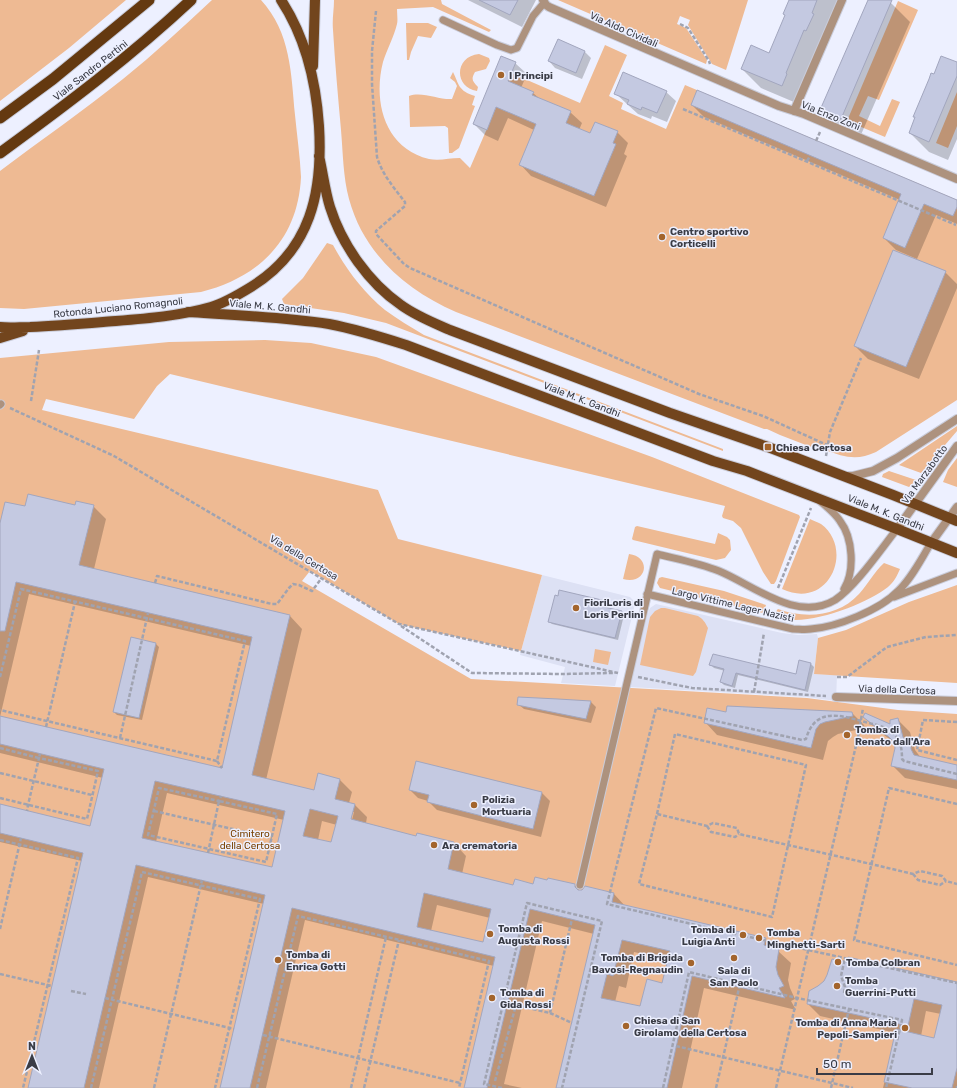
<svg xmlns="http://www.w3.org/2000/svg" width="957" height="1088" font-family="Rubik,sans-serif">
<rect width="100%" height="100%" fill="#edf0ff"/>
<path fill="#dde1f4" d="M542,575L630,597L633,600L634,608L615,686L561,683L565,667L520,655Z
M656,604L782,633L798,635L817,634L818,638L814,674L837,675L836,701L807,697L630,687L648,613L650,608Z"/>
<path fill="#eeba93" d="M0,0H126L69,48L0,101Z
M212,0H261C291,33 291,73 295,115C297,136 300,156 301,177C298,239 260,277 201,292L24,309L0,308V171C41,140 83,111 123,79C154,54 183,27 212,0Z
M334,0H441L442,4L491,30L489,32L433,7L397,9C397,14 398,20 397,24C394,37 387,49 383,62C373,101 384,148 429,159C440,161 449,158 460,158L470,168L511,73L580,103L605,45L627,55L609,96L623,103L621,109L666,129L685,85L957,200V400L876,452C857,461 844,457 825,450L824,452L780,435L767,429H764L456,312C406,290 364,254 349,199C343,177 343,153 341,130C338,97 335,63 333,30C332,19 334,10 334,0Z
M558,0H748L726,70L712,64L688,25L690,20L680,16L677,24L686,28L707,60L706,64Z
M898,1L918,10L879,100L868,96L859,116L880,126L892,99L900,102L885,137L847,121Z
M406,23H428L437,27L431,38L418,36L411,52L409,60H407Z
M479,54L489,58L490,61L486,69L475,72C471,79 472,81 478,87L477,91C453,87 455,56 479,54Z
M453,72C459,84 458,91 475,96L472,105L475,106L459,148L452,153H449L448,128L445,126L410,127L409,96C422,91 439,100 452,99L457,86L455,82L450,78Z
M957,92V126L948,148L936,143Z
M327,243L333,245C346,269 363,292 385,310C397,319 411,327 424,335L723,449V451L386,323L344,313L284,304L282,299L303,278Z
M265,340L311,343L376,357L652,457L799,515L800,517L776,581L774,584H771L763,572L741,528L733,521L723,518L722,516L725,506L170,374L157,386L134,419L46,399L42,410L378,490L398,539L542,575L521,651L399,624L310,571L302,581L471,679L807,698L898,710L957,714V1088H0V358L169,342Z
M957,426V431L921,473L899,465Z
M957,458V487L943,482L948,470Z
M889,471L916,480L909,487L882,477L883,474Z
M810,519C813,521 818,522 821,524C855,549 829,611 782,589Z
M637,526L715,544L718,533L727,537L730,540L731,550L725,558L716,560L633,540L632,539L635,527Z
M629,554C653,557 646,586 623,579Z
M884,563L900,569C897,576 894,582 888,587C867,604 799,631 775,615L777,610L778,609C805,619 838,617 859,594C868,584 874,572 884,563Z
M662,577L724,591L766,605L763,613L660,588L657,583L659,578Z
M957,585V683L814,674L818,638L846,630L909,602Z
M661,608H665L698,616C703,619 705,622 708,628L696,672L693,676L640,665L650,617L655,611Z
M595,649L611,652L608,665L593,662Z"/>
<path fill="#0003" fill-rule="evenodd" d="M468,0H536L522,27Z
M794,0H844L831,32L832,33L825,50L823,49L801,105L761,88L742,69L769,54Z
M869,0H885L891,3L910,22L860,137L841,129L822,110Z
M585,52L591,58L582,79L555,68L549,61Z
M515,63L527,74L521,88L533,93L540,99L570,112L582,123L579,130L591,135L617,132L628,143L624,154L627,156L606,207L531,176L520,164L534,130L508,118L498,141L485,135L474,124Z
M957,64V139L948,160L929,152L910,133L916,118L914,116L934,75Z
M666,92L676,101L667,122L652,116L651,119L638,114L615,93Z
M692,105L957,201V224L936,215L917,259L896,250L884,238L900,200L704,117Z
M945,272L957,284V288L919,379L868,359L855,346Z
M93,506L106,519L94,569L290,616L302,629L266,780L315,791L340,780L352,792L349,803L355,805L367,817L366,823L417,837L418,835L454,843L466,856L462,874L514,886L575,885L580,891L585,888L614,894L626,907L765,939L791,963L788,980L790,988L795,999L791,1001L796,1010L704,988L682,1088H557L594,934L542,921L504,1084L522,1088H465L494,966L305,920L266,1088H221L264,904L148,877L99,1088H30L82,861L0,842V805L91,827L103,778L0,753V522L26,507ZM29,594L251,646L223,769L0,717ZM167,793L284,820L273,869L156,842ZM352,812H354L351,824L349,823ZM322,821L337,825L332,844L318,840ZM437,905L490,918L484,944L431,931ZM634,952L669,960L663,984L641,1007L615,1002L619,986L626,988Z
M605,601L608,604L607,609L621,612L624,615L618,640L552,624L549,621Z
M156,644L159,647L142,720L117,715L114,712Z
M800,661L811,664L814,667L808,692L738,675L735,688L724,685L721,682L725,671L714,668L711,665L796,676Z
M591,702L596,707L591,723L524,709L518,704Z
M727,713H852L864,725L865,728L838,734L833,737L828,741L823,760L717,735L705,722Z
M864,717L892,725L897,719L910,732L915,750L921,758L957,766V789L905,778L892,765L896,748L895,743L877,730Z
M410,790L542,793L550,801L541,837L437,810L428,801L418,798Z
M957,983V1088H883L896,1033L820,1016L808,1004ZM926,1011L941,1014L935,1039L921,1036Z"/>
<path fill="#c4c9e1" stroke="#a2a6be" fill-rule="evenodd" d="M479,0H518L510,15Z
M789,0H817L812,13L814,14L806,31L804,30L786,73L787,74L782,86L741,69L751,45L769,53L785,15L783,14Z
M868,0H892L841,119L820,110Z
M558,39L585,51L576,73L548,61Z
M501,56L516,62L508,81L534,92L532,95L571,111L566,123L590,133L595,122L618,131L613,143L616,144L594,196L519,165L536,124L496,107L487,130L473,124Z
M941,56L957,62V76L929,142L909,133L915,117H913L929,79L931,73L934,74Z
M623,72L667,91L657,113L642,107L641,110L627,104L629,100L614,94Z
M697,90L957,200V207L953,216L924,204L905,248L883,238L901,194L691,105Z
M893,250L946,271L906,367L854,346Z
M28,494L75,505L76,501L94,505L79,565L290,615L252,775L314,790L318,773L340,779L335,799L355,804L351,819L416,836L417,833L454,842L448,869L513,885L515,879L533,884L535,877L547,880L548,878L575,884V887L578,890H582L585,886L614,893L612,902L766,938L764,945L779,949L776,967L778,975L784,986L779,988L785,998L692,976L667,1088H556L595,925L530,909L487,1088H464L495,957L292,908L250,1088H220L265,895L136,865L84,1088H28L83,853L0,833V804L90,826L104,769L0,744V716L222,768L252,637L16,582L5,631H0V523L5,502L25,506ZM155,781L285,811L272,867L142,838ZM310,809L338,816L331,842L303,836ZM424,893L491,909L483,942L417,927ZM622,940L670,951L662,983L647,979L640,1006L601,998L607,974L613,976Z
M559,590L606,601L604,607L622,611L615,638L548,622L555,595L558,596Z
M131,637L156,643L139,718L113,712Z
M713,654L796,674L799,660L811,663L805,690L736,673L732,686L720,682L724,669L709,665Z
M518,697L558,699L591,701L586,719L517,705Z
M727,706L852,712L853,716L825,722L820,724L816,729L811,748L704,723L707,708L726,712Z
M865,713L890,724V720L898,718L903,737L908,745L911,746V749L914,755L957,765V780L891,766L895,748L894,742L889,737L863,717Z
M416,761L542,792L533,829L427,802L429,795L409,790Z
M848,957L957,982V1068L952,1088H912L884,1082L896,1029L934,1038L942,1005L914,999L908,1026L807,1004L809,991L818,986L824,981L827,975L832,959L847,962Z"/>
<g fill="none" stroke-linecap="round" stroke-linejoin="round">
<defs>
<path id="service" d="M443,20L497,45L511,50L517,48L533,16L544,3
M0,405L1,404
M820,501C827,507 835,513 840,521C853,538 855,571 844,589
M647,594L793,629C799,629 805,630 811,629C837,627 880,610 898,591C912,578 921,559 931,543
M894,597L957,573
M580,885L657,554C677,559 699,563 719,571C753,585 797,623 835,600C856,586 881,549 897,529"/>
<path id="minor" d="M543,0L546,5L549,7L779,106L804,114L957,179
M794,111L842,0
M836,697L957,701"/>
<path id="tertiary" d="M846,476H853L873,471L897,458L957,419
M897,529L957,446
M931,543L957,507"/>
<path id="primary" d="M313,66L315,0
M319,156C323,173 325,191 330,207C342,245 369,283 401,305C416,316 434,323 450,330L670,413L768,447L893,495L957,521
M188,312C235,315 282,317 329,324C355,329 381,337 406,345L713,461L747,471L897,529L957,553
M0,327C10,328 20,327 30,327C54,326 79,324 103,322C139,319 176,317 211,307C225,303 238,295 251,287C311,250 323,192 319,126C316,81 306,38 281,0
M0,338L23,331"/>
<path id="trunk" d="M0,118L53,79L149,0
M0,153C66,105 131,56 191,0"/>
</defs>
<use href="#service" stroke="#c9ccda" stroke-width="9"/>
<use href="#minor" stroke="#c9ccda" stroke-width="10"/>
<use href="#tertiary" stroke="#c9ccda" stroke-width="10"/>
<use href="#primary" stroke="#c9ccda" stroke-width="12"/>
<use href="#trunk" stroke="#c9ccda" stroke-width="13"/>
<path stroke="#a0a3b0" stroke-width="2.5" stroke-dasharray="4 2" stroke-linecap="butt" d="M376,11L372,51V84L377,157C382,174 394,188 405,202V206L376,231V234L404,264L410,268L699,394L763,416L827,445
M680,24L688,28L709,61L710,64
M683,109L956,225
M816,141L820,132
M807,161L810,156
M31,401L39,350
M10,408L114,456L399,624L618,673
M826,456L830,432L861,358
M155,583L157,576L272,604H277L289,588L293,584L299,585L312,591L321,579
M778,588L811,508
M401,626L472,673L563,674L613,673
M0,677L21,589L245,641L217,761L0,710
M638,677L692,688L826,696
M837,677H847L887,647L926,637L957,635
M754,692L764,633
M957,722L923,720L917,750L957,760
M46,727L75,602
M120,738L148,613
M0,748L39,758L40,754
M217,761L222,768
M0,773L92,795
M957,774L904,761L902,759C902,749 901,741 893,733C886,726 875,725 865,722C840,715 815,707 806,739L802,740L656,708L607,904L700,926L957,983
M0,798L87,819L98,771L39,758L28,805L27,811
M957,804L889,788L854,940L957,965
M154,811L272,838
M657,814L675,734L806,765L772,917L639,884L657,814L707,826L713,823L737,828L739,834C797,847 855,860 913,874L920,871L942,876L946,881L957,884
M707,826L711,832L735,837L739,834
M0,840L78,858L23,1088
M208,853L209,848L219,801L277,814L266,862L148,835L159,788L219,801L221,796
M913,874L918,880L940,885L946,881
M0,929L21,838
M0,974L52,986
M71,991L86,994
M844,993L845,987L841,976L845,958
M105,998L234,1029
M508,1003L516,1005
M550,1013L572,1023
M263,1035L460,1083
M676,1046L853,1088
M495,1081L516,1005L550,1013L572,919
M91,1088L142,872L260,899L215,1088
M154,1088L202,880
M257,1088L298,916L489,961L459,1088
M351,1088L386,937
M364,1088L399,940
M502,1088L484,1084L527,903L602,921L562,1088
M663,1088L689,972L797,998L902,1020L886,1088
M716,1088L740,984
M776,1088L858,737L863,708
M831,1088L849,1009
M957,1088V1086"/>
<use href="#service" stroke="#ad927e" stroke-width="7"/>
<use href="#minor" stroke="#ad927e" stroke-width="8"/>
<use href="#tertiary" stroke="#ad927e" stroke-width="8"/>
<use href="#primary" stroke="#72451d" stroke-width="10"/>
<use href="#trunk" stroke="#643910" stroke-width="11"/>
</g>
<g fill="#a3642c" stroke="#edf0ff" stroke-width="1.5">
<circle cx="501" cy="75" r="4"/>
<circle cx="662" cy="237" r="4"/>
<rect x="764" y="443" width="8" height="8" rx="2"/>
<circle cx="576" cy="608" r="4"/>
<circle cx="847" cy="735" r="4"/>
<circle cx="474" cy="805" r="4"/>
<circle cx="434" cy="845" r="4"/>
<circle cx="490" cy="934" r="4"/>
<circle cx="743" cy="935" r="4"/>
<circle cx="759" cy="938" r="4"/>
<circle cx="734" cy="958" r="4"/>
<circle cx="278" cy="960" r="4"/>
<circle cx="838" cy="962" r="4"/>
<circle cx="691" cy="963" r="4"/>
<circle cx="837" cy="986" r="4"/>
<circle cx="492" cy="998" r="4"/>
<circle cx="626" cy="1026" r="4"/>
<circle cx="905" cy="1028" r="4"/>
</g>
<g text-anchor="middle" stroke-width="3" stroke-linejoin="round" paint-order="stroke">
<g font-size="10" fill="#3a3c46" stroke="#edf0ff">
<text transform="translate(624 29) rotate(24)" y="4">Via Aldo Cividali</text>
<text transform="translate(90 70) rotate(-38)" y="4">Viale Sandro Pertini</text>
<text transform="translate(831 115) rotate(22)" y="4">Via Enzo Zoni</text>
<text transform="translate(270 306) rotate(5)" y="4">Viale M. K. Gandhi</text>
<text transform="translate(118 307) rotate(-6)" y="4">Rotonda Luciano Romagnoli</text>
<text transform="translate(582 399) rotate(21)" y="4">Viale M. K. Gandhi</text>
<text transform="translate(924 474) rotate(-54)" y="4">Via Marzabotto</text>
<text transform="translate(886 512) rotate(22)" y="4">Viale M. K. Gandhi</text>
<text transform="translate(304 557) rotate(31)" y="4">Via della Certosa</text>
<text transform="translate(733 604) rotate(13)" y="4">Largo Vittime Lager Nazisti</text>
<text transform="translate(897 689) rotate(2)" y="4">Via della Certosa</text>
</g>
<g font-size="10" font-weight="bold" fill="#3a3c46" stroke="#edf0ff" text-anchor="start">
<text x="509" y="79">I Principi</text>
<text x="670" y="235">Centro sportivo<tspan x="670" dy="12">Corticelli</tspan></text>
<text x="776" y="451">Chiesa Certosa</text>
<text x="584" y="606">FioriLoris di<tspan x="584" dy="12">Loris Perlini</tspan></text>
<text x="855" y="733">Tomba di<tspan x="855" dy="12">Renato dall'Ara</tspan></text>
<text x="482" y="803">Polizia<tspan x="482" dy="12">Mortuaria</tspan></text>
<text x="442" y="849">Ara crematoria</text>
<text x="498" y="932">Tomba di<tspan x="498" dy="12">Augusta Rossi</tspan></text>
<text x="735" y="933" text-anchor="end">Tomba di<tspan x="735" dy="12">Luigia Anti</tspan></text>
<text x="767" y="936">Tomba<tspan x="767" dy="12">Minghetti-Sarti</tspan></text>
<text x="286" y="958">Tomba di<tspan x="286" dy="12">Enrica Gotti</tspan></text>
<text x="683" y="961" text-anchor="end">Tomba di Brigida<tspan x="683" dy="12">Bavosi-Regnaudin</tspan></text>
<text x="846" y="966">Tomba Colbran</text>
<text x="734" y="974" text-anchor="middle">Sala di<tspan x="734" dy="12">San Paolo</tspan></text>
<text x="845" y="984">Tomba<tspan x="845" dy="12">Guerrini-Putti</tspan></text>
<text x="500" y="996">Tomba di<tspan x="500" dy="12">Gida Rossi</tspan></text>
<text x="634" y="1024">Chiesa di San<tspan x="634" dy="12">Girolamo della Certosa</tspan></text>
<text x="897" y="1026" text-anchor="end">Tomba di Anna Maria<tspan x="897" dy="12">Pepoli-Sampieri</tspan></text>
</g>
<g font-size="10" fill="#7a4204" stroke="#edf0ff">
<text x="250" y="837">Cimitero<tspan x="250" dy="12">della Certosa</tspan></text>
</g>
</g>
<g transform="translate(32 1056)" stroke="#edf0ff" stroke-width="3" paint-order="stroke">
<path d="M0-3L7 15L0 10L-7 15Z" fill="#3a3c46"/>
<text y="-6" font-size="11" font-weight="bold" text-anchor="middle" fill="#3a3c46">N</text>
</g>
<path d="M817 1068v6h115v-6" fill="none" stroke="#3a3c46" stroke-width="2"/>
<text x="823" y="1068" font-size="12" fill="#3a3c46" stroke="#edf0ff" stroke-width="3" paint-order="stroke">50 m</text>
</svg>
